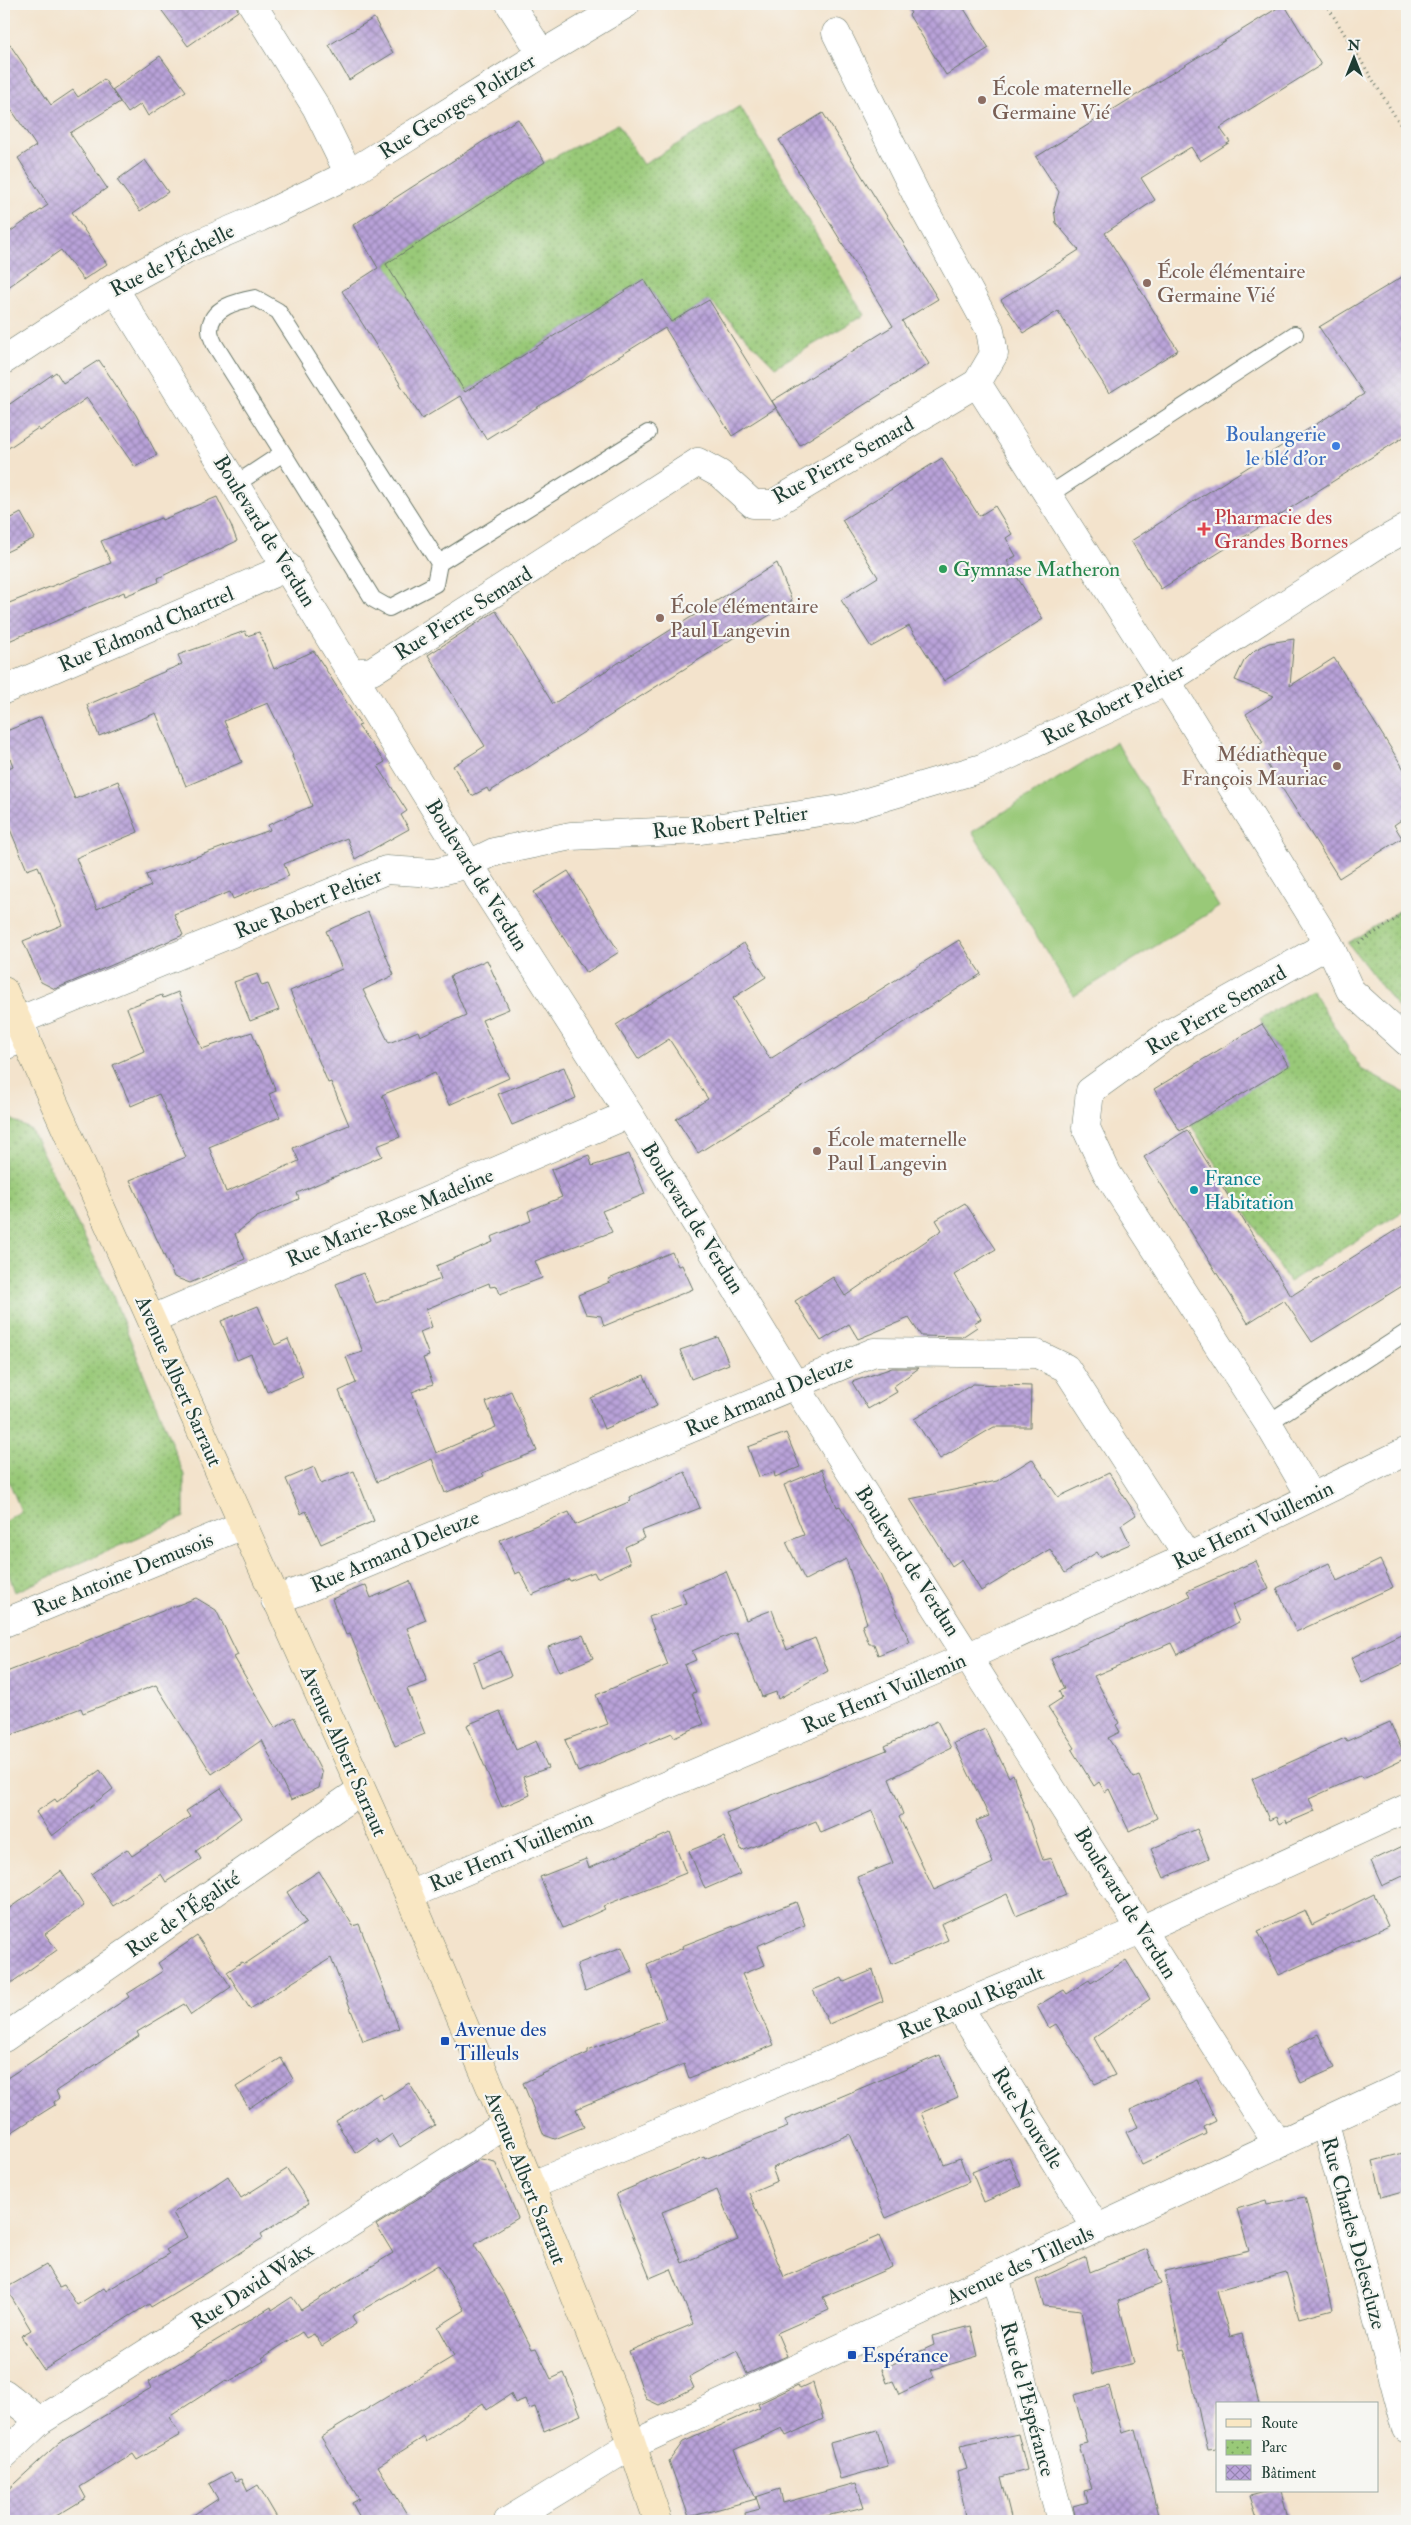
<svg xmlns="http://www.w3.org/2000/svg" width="1411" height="2525" font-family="'IM FELL Double Pica',serif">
<defs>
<pattern id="park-dots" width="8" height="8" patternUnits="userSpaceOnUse" patternTransform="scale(1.25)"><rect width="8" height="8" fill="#99c978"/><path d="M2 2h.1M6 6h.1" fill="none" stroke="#7ca463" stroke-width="1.8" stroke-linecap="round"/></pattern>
<pattern id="building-cross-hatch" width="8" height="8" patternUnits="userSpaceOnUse" patternTransform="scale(1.25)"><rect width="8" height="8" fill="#b9a2d9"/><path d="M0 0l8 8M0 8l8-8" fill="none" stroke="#9685b1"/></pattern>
</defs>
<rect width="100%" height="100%" fill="#f6f6f2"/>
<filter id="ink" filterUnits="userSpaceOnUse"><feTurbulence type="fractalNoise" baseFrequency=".02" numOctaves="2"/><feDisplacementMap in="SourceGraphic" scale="10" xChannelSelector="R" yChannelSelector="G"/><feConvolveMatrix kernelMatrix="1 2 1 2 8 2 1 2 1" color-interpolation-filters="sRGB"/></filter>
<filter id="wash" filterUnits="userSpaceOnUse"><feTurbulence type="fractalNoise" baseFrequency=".0096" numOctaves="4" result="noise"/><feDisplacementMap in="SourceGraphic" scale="20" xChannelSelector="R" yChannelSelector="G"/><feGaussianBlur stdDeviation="1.12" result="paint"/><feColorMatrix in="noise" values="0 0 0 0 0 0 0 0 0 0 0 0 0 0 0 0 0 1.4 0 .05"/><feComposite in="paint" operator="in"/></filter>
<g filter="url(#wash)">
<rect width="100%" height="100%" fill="#f3e3cc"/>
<path fill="url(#park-dots)" stroke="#5c8356" d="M740,106L864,315L775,367L709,300L671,322L644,279L465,392L386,264L545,162L618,124L643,165Z
M1407,906V1019L1348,943Z
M1311,989L1361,1069L1407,1094V1209L1289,1282L1191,1125L1287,1065L1260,1020Z
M4,1115L31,1130L111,1291L184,1475V1517L15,1592L4,1560V1522L21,1511L4,1469Z"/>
<path fill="#99c978" stroke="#5c8356" d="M1116,742L1219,907L1074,996L972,832Z"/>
<g id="blocks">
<path fill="url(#building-cross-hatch)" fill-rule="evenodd" d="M157,4H236L238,11L188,46Z
M905,4H961L989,48L946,75L909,15L911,13Z
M1284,4L1321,65L1220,128L1230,142L1200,161L1191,147L1141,178L1155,200L1105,233L1178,350L1109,393L1058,311L1024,333L1001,300L1079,250L1056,223L1054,209L1059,192L1036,157Z
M374,18L393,53L349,80L329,45Z
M4,36L51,105L73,90L78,97L104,79L120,102L70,133L107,188L72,212L107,264L83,280L61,250L4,290V236L48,205L18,158L36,146L4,99Z
M160,56L186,91L148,116L141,104L128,113L112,90Z
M823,113L938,299L902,321L929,364L800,445L772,401L893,326L779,140Z
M518,119L545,162L386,264L465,392L644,279L671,322L709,300L776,408L732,436L665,328L486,439L460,396L422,419L342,291L378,268L353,225Z
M145,160L168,192L140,211L117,180Z
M1407,274V435L1161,589L1131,541L1364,394L1319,327Z
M99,360L136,415L157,455L135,467L87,398L40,431L38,428L4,451V408L56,372L63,383Z
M942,458L979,516L995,506L1012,534L1006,538L1016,556L1007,561L1043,619L944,681L909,626L871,647L841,600L878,577L842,520Z
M217,497L231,525L237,541L158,578L159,582L125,596L124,592L4,643V605L111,563L101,541L161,518L162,520Z
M21,513L35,538L4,553V522Z
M777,563L792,601L489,792L487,788L472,796L453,766L485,746L428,655L496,611L553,704Z
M245,631L247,636L259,632L274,669L314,651L361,725L358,726L385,762L378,766L407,811L401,815L409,829L355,859L347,838L284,864L289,876L233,899L230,892L174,914L183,935L55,989L41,982L23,941L62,925L38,866L27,870L4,815V770L13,766L4,743V732L41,717L75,799L118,781L138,832L76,858L97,909L151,886L146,875L270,830L268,825L312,806L292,756L293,755L268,703L224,721L242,762L186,786L156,713L99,736L87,705L182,664L178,655Z
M1294,639L1290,686L1334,658L1407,774V816L1394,825L1402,838L1339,878L1256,747L1263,742L1246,714L1274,696L1235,680L1244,661L1255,650L1269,643Z
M568,871L619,952L586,973L534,892Z
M368,912L394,975L363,990L389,1043L418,1031L420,1036L466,1015L450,976L487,960L509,1009L482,1020L509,1078L449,1105L435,1073L382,1095L400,1137L377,1146L382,1156L297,1193L299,1199L257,1217L235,1234L245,1259L190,1283L174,1277L130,1180L186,1157L159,1094L131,1106L113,1065L144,1051L127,1008L162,995L163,998L178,992L202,1049L252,1032L276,1091L269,1094L280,1117L209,1147L226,1192L299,1161L293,1148L349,1125L331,1082L328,1083L290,991L342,969L326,931Z
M959,940L981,974L698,1153L676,1119L708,1099L669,1039L638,1059L616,1025L744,943L766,977L733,998L770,1059Z
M257,974L262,986L268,984L279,1010L250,1021L234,982Z
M1262,1024L1289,1066L1180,1131L1154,1089Z
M564,1067L576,1098L512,1125L498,1094Z
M1187,1130L1291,1296L1407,1223V1283L1312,1342L1284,1300L1248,1323L1144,1157Z
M629,1154L645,1194L602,1211L612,1232L535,1261L542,1278L500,1294L497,1286L490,1287L489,1283L426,1309L432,1327L420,1332L429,1356L423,1358L433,1384L412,1392L436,1453L496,1427L486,1402L511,1391L537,1451L482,1473L484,1476L445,1493L432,1459L377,1482L339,1391L356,1383L346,1357L363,1352L336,1284L363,1273L376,1303L441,1279L436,1266L493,1242L491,1237L531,1221L528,1211L562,1197L551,1170L589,1155L592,1166Z
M965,1203L996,1249L954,1275L981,1319L974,1323L977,1327L962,1337L921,1336L909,1318L858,1339L849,1324L821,1341L795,1301L833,1277L845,1296L942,1230L936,1220Z
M672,1252L678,1266L682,1265L693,1289L604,1326L601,1316L586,1314L578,1295L610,1282L609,1279Z
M258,1306L275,1345L288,1339L303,1376L267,1392L251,1354L237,1360L221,1321Z
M718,1337L729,1364L691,1379L680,1350Z
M892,1368H919L894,1386L897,1392L868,1409L852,1382Z
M644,1375L657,1406L604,1429L591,1398Z
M973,1384L1031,1386L1030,1427H994L940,1459L914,1419Z
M786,1433L800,1467L775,1477L774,1472L759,1477L748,1447Z
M1032,1459L1058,1497L1109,1473L1136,1515L1121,1525L1130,1544L1100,1557L1097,1552L1065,1573L1050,1549L981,1591L962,1559L952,1566L910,1499L997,1481Z
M314,1467L321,1484L354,1471L374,1521L321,1544L306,1511L301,1514L286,1479Z
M822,1469L837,1507L840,1506L878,1570L910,1642L878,1655L874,1644H869L862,1625L867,1623L846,1559L805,1580L786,1542L804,1535L784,1485Z
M685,1472L700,1508L641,1531L644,1538L625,1547L630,1563L597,1578L594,1572L570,1581L569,1579L532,1595L520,1572L515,1574L500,1540L569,1512L575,1525L631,1501L629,1497Z
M1380,1560L1393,1587L1296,1632L1277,1588L1329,1563L1337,1581Z
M1256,1561L1269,1589L1232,1605L1239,1622L1177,1655L1171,1643L1094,1676L1119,1723L1116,1725L1120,1732L1108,1738L1134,1778L1139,1776L1157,1818L1129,1831L1109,1789L1105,1792L1099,1782L1094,1786L1072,1750L1075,1748L1048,1707L1062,1698L1059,1691L1064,1689L1051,1659L1177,1603L1190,1596L1187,1591Z
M726,1571L746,1620L772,1610L787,1650L815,1638L828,1671L778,1699L776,1692L762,1697L736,1632L692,1651L696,1660L684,1665L696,1692L692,1693L704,1724L674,1737L672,1733L578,1772L565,1740L608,1724L596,1695L668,1665L649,1617L686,1603L681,1590Z
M410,1581L426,1620L407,1628L427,1682L407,1689L425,1734L395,1746L350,1634L346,1635L332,1599L366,1585L371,1598Z
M196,1598L216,1610L238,1655L234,1657L275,1728L294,1717L322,1773L319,1788L291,1800L262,1740L212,1774L156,1685L83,1713L81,1708L4,1738V1673Z
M1407,1631V1662L1362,1683L1351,1658Z
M583,1635L593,1658L559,1672L548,1647Z
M501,1651L511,1676L482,1688L473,1662Z
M500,1711L516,1750L536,1741L548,1768L523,1777L530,1795L502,1807L467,1725Z
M937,1721L951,1748L889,1779L903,1814L899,1817L934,1890L993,1863L976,1821L989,1816L954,1743L985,1729L1009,1777L1013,1774L1043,1860L1051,1858L1066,1895L1016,1916L1007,1894L941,1924L948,1940L892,1964L857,1877L893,1863L872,1811L821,1833L816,1821L742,1851L726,1813L887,1750L885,1746Z
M1390,1722L1406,1758L1363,1778L1361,1775L1309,1799L1315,1811L1287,1823L1286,1820L1279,1824L1276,1817L1269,1820L1252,1779L1345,1738L1347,1741Z
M100,1770L113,1789L52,1836L36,1812L55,1799L57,1802Z
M221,1788L241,1818L196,1851L201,1859L166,1882L161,1874L113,1906L91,1874L127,1849L132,1856L190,1817L186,1811Z
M1197,1829L1209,1858L1164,1878L1151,1849Z
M670,1833L686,1873L603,1906L605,1909L563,1928L540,1877L586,1859L589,1868Z
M724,1837L740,1874L705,1889L689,1851Z
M1407,1844V1874L1382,1886L1371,1861Z
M61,1871L84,1906L45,1934L57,1950L4,1988V1912Z
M319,1871L353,1926L359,1924L399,2028L363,2041L331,1958L250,2009L227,1972L242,1962L245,1964L306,1923L287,1892Z
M1374,1894L1388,1926L1279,1975L1258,1931L1305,1910L1312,1925Z
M796,1902L805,1925L757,1946L765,1965L742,1974L774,2045L689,2078L684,2064L576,2109L584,2127L555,2139L544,2135L523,2083L588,2053V2050L666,2019L647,1964L683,1948L682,1946Z
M197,1936L231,1987L191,2015L184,2004L137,2032L139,2036L56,2091L59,2098L54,2102L55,2105L4,2137V2080L129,1997L127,1994L163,1971L158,1963Z
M622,1947L633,1972L585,1991L577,1964Z
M1126,1960L1150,1999L1094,2038L1115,2075L1095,2084L1056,2024L1049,2028L1037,2006L1064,1990L1067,1994L1089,1980L1091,1983Z
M873,1970L883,2001L829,2024L813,1990L842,1978L844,1982Z
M1318,2034L1335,2068L1301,2083L1285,2050Z
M940,2055L958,2097L921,2113L944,2164L960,2158L969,2182L886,2218L850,2134L772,2168L777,2181L749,2193L784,2277L879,2236L892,2267L823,2297L829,2310L777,2333L787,2356L747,2374L737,2351L689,2377L694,2388L659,2405L646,2399L629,2351L693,2324L671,2269L650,2278L616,2194L704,2157L705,2159L788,2127L785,2120ZM717,2190L738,2240L682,2263L662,2212Z
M281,2058L293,2079L249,2108L236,2087Z
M1197,2080L1216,2121L1204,2127L1206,2134L1142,2165L1126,2132L1138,2127L1130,2110Z
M409,2083L435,2125L400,2147L392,2134L379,2143L376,2139L355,2153L336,2121L380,2093L383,2099Z
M1407,2152V2190L1382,2197L1373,2161Z
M1009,2157L1021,2186L984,2202L972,2172Z
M481,2159L495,2162L518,2218L474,2245L503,2292L532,2349L536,2348L551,2379L564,2373L581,2415L544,2431L535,2407L529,2409L525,2399L515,2403L511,2394L487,2410L483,2403L426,2442L424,2437L378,2466L411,2521H362L352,2503L359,2499L321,2437L454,2356L438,2327L465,2310L438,2265L352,2316L356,2324L322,2346L314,2334L306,2338L302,2332L262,2358L264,2361L228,2382L226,2380L169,2417L180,2435L137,2460L133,2454L80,2487L86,2498L48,2521H4V2493L60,2442L151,2388L148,2382L271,2307L272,2310L292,2297L301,2310L393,2253L376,2225Z
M287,2169L309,2203L261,2234L263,2238L220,2265L151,2307L149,2304L44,2370L21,2336L31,2330L6,2288L46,2265L59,2287L64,2285L77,2305L104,2288L106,2291L169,2254L166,2250L187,2237L173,2213L228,2176L241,2198Z
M1305,2197L1333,2309L1299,2318L1286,2272L1217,2291L1230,2337L1242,2334L1259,2404H1217V2449L1208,2450L1184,2349L1180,2350L1165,2271L1249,2251L1237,2209L1266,2200L1267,2204Z
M1147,2249L1161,2284L1118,2301L1134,2363L1093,2374L1081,2310L1044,2306L1036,2280L1086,2257L1090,2272Z
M971,2326L978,2356L931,2370L934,2377L899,2394L893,2381L887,2383L882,2369L934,2345L932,2336Z
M813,2383L823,2419L786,2436L782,2428L734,2450L756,2499L689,2517L669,2461L683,2442L760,2408L758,2404L798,2385L800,2389Z
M1109,2386L1122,2433L1136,2429L1158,2515L1153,2516L1154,2521H1076L1073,2506L1087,2502L1084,2491L1092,2489L1079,2445L1087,2443L1074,2395Z
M877,2430L888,2466L840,2479L830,2443Z
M1018,2434L1027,2470L1001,2477L1012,2521H967L957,2472L967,2469L960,2446Z
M231,2472L236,2481L242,2479L248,2491L258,2485L279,2521H184L218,2499L209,2484Z
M856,2483L864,2507L805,2521H746L745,2513L760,2509L756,2497L780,2489L783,2503Z
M1269,2491H1281L1289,2521H1258L1250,2496Z"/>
</g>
</g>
<g filter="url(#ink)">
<use href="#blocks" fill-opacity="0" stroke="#697769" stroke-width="1"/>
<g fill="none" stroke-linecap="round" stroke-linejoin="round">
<defs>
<path id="lane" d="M283,453L215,345C213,341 210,334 210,330C210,307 239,301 255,298L278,311L439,563
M236,484L283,453L373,599L389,608L435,584L439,563L648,433
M1047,496L1295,334
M1268,1423L1407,1332"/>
<path id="street" d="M252,4L316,107L349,174
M542,54L626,4
M114,288L469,864L629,1114L795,1385L1278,2145
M4,360L114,288L186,249L259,218L349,174L542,54L510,4
M977,383L1179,701L1329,944L1169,1034L1090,1091L1086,1128L1107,1173L1268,1423L1311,1497
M352,673L372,671L698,462L720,474L753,504H773L977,383L994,354L990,330L917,196L836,33
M4,690L288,567
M1329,944L1350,990L1407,1042
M18,1021L386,870L434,873L469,864L494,852L571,836L701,830L847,808L982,768L1165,682L1380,543L1407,528
M4,1046L26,1037
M152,1319L629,1114
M275,1600L308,1588L874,1352L1037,1354L1066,1368L1188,1557
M4,1623L243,1525
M409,1895L969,1656L1188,1557L1407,1451
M959,2007L1097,2229
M4,2038L361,1790
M1325,2123L1407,2430
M530,2186L1143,1929L1407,1808
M995,2276L1061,2521
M4,2393L40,2421
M4,2455L40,2421L506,2124
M508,2521L632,2445L1407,2084"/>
<path id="secondary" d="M4,991L409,1895L506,2124L618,2403L658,2521"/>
</defs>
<use href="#lane" stroke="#697769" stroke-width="18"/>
<use href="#street" stroke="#697769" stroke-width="29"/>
<use href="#secondary" stroke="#697769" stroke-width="29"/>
<path stroke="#697769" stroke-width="3" stroke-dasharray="1 4" stroke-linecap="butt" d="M1326,4L1403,129L1407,131
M1359,943L1407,912"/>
<use href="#lane" stroke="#fff" stroke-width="16"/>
<use href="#street" stroke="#fff" stroke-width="28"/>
<use href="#secondary" stroke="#f9e7c3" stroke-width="28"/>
</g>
</g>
<g fill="#8d6e63" stroke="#f6f6f2" stroke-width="2">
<circle cx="982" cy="100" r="5"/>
<circle cx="1147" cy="283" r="5"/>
<circle cx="660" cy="618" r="5"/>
<circle cx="1337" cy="766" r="5"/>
<circle cx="817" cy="1151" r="5"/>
</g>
<circle fill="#3f7fe0" stroke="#f6f6f2" stroke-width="2" cx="1336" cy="446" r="5"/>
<path fill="#e0444e" stroke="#f6f6f2" stroke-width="2" d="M1201.5 521.5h5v5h5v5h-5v5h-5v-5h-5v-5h5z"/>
<circle fill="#2e9e5b" stroke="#f6f6f2" stroke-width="2" cx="943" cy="569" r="5"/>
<circle fill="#0f9aa8" stroke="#f6f6f2" stroke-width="2" cx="1194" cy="1190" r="5"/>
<g fill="#1a4fb4" stroke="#f6f6f2" stroke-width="2">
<rect x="440" y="2036" width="10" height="10" rx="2.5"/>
<rect x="847" y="2350" width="10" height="10" rx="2.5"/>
</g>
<g text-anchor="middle" stroke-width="4.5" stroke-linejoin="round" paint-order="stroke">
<g font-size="21" fill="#785e54" stroke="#f6f6f2" text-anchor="start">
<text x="992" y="95">École maternelle<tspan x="992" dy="24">Germaine Vié</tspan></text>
<text x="1157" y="278">École élémentaire<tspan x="1157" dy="24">Germaine Vié</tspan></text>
<text x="670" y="613">École élémentaire<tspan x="670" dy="24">Paul Langevin</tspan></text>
<text x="1327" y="761" text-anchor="end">Médiathèque<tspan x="1327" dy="24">François Mauriac</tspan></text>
<text x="827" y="1146">École maternelle<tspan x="827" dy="24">Paul Langevin</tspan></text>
</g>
<g font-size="21" fill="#1f3d34" stroke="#f6f6f2">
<text transform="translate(457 106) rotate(-32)" y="7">Rue Georges Politzer</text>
<text transform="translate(172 260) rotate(-27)" y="7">Rue de l'Échelle</text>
<text transform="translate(843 460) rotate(-29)" y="7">Rue Pierre Semard</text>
<text transform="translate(265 531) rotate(58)" y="7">Boulevard de Verdun</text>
<text transform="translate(463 613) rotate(-32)" y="7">Rue Pierre Semard</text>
<text transform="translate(146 629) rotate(-23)" y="7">Rue Edmond Chartrel</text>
<text transform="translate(1113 704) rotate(-27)" y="7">Rue Robert Peltier</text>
<text transform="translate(730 822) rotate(-7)" y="7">Rue Robert Peltier</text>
<text transform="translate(477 875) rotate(58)" y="7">Boulevard de Verdun</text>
<text transform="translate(308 903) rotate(-22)" y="7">Rue Robert Peltier</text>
<text transform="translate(1216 1010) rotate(-30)" y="7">Rue Pierre Semard</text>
<text transform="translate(390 1217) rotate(-23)" y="7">Rue Marie-Rose Madeline</text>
<text transform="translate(693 1218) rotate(58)" y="7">Boulevard de Verdun</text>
<text transform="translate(179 1381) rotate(66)" y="7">Avenue Albert Sarraut</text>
<text transform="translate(769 1395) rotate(-23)" y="7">Rue Armand Deleuze</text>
<text transform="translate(1253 1525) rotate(-26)" y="7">Rue Henri Vuillemin</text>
<text transform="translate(395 1551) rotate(-23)" y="7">Rue Armand Deleuze</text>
<text transform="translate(908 1561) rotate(57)" y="7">Boulevard de Verdun</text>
<text transform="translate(123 1574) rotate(-22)" y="7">Rue Antoine Demusois</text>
<text transform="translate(884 1693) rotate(-23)" y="7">Rue Henri Vuillemin</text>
<text transform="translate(344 1751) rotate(66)" y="7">Avenue Albert Sarraut</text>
<text transform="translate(511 1851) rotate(-23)" y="7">Rue Henri Vuillemin</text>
<text transform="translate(1126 1903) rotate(58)" y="7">Boulevard de Verdun</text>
<text transform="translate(183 1914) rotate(-35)" y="7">Rue de l'Égalité</text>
<text transform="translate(971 2002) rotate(-23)" y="7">Rue Raoul Rigault</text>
<text transform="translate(1028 2118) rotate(58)" y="7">Rue Nouvelle</text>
<text transform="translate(526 2178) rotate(68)" y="7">Avenue Albert Sarraut</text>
<text transform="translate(1354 2233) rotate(75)" y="7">Rue Charles Delescluze</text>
<text transform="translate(1020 2265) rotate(-25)" y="7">Avenue des Tilleuls</text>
<text transform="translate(252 2286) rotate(-33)" y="7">Rue David Wakx</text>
<text transform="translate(1028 2399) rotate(75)" y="7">Rue de l'Espérance</text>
</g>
<g font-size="21" fill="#366cbe" stroke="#f6f6f2" text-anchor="end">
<text x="1326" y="441">Boulangerie<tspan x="1326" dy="24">le blé d'or</tspan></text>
</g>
<g font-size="21" fill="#be3a42" stroke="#f6f6f2" text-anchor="start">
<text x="1214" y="524">Pharmacie des<tspan x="1214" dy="24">Grandes Bornes</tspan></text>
</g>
<g font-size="21" fill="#27864d" stroke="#f6f6f2" text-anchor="start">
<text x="953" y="576">Gymnase Matheron</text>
</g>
<g font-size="21" fill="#0d838f" stroke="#f6f6f2" text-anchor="start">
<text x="1204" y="1185">France<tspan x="1204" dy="24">Habitation</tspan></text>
</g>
<g font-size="21" fill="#164399" stroke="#f6f6f2" text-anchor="start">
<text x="455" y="2036">Avenue des<tspan x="455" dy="24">Tilleuls</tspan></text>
<text x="862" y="2362">Espérance</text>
</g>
</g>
<rect width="1411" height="2525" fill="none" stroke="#f6f6f2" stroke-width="20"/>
<rect x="1216" y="2402" width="162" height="90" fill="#f6f6f2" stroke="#a0aca6"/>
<rect x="1226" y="2419" width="25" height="8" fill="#f9e7c3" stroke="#a0aca6"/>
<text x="1261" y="2428" font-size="15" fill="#1f3d34">Route</text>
<rect x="1226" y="2440" width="25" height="15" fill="url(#park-dots)" stroke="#a0aca6"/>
<text x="1261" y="2452" font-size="15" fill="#1f3d34">Parc</text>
<rect x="1226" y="2465" width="25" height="15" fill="url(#building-cross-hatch)" stroke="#a0aca6"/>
<text x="1261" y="2478" font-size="15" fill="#1f3d34">Bâtiment</text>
<g transform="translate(1354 58)" stroke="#f6f6f2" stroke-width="4" paint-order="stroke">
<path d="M0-4L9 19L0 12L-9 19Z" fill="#1f3d34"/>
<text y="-8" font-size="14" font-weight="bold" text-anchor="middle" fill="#1f3d34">N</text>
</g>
</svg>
